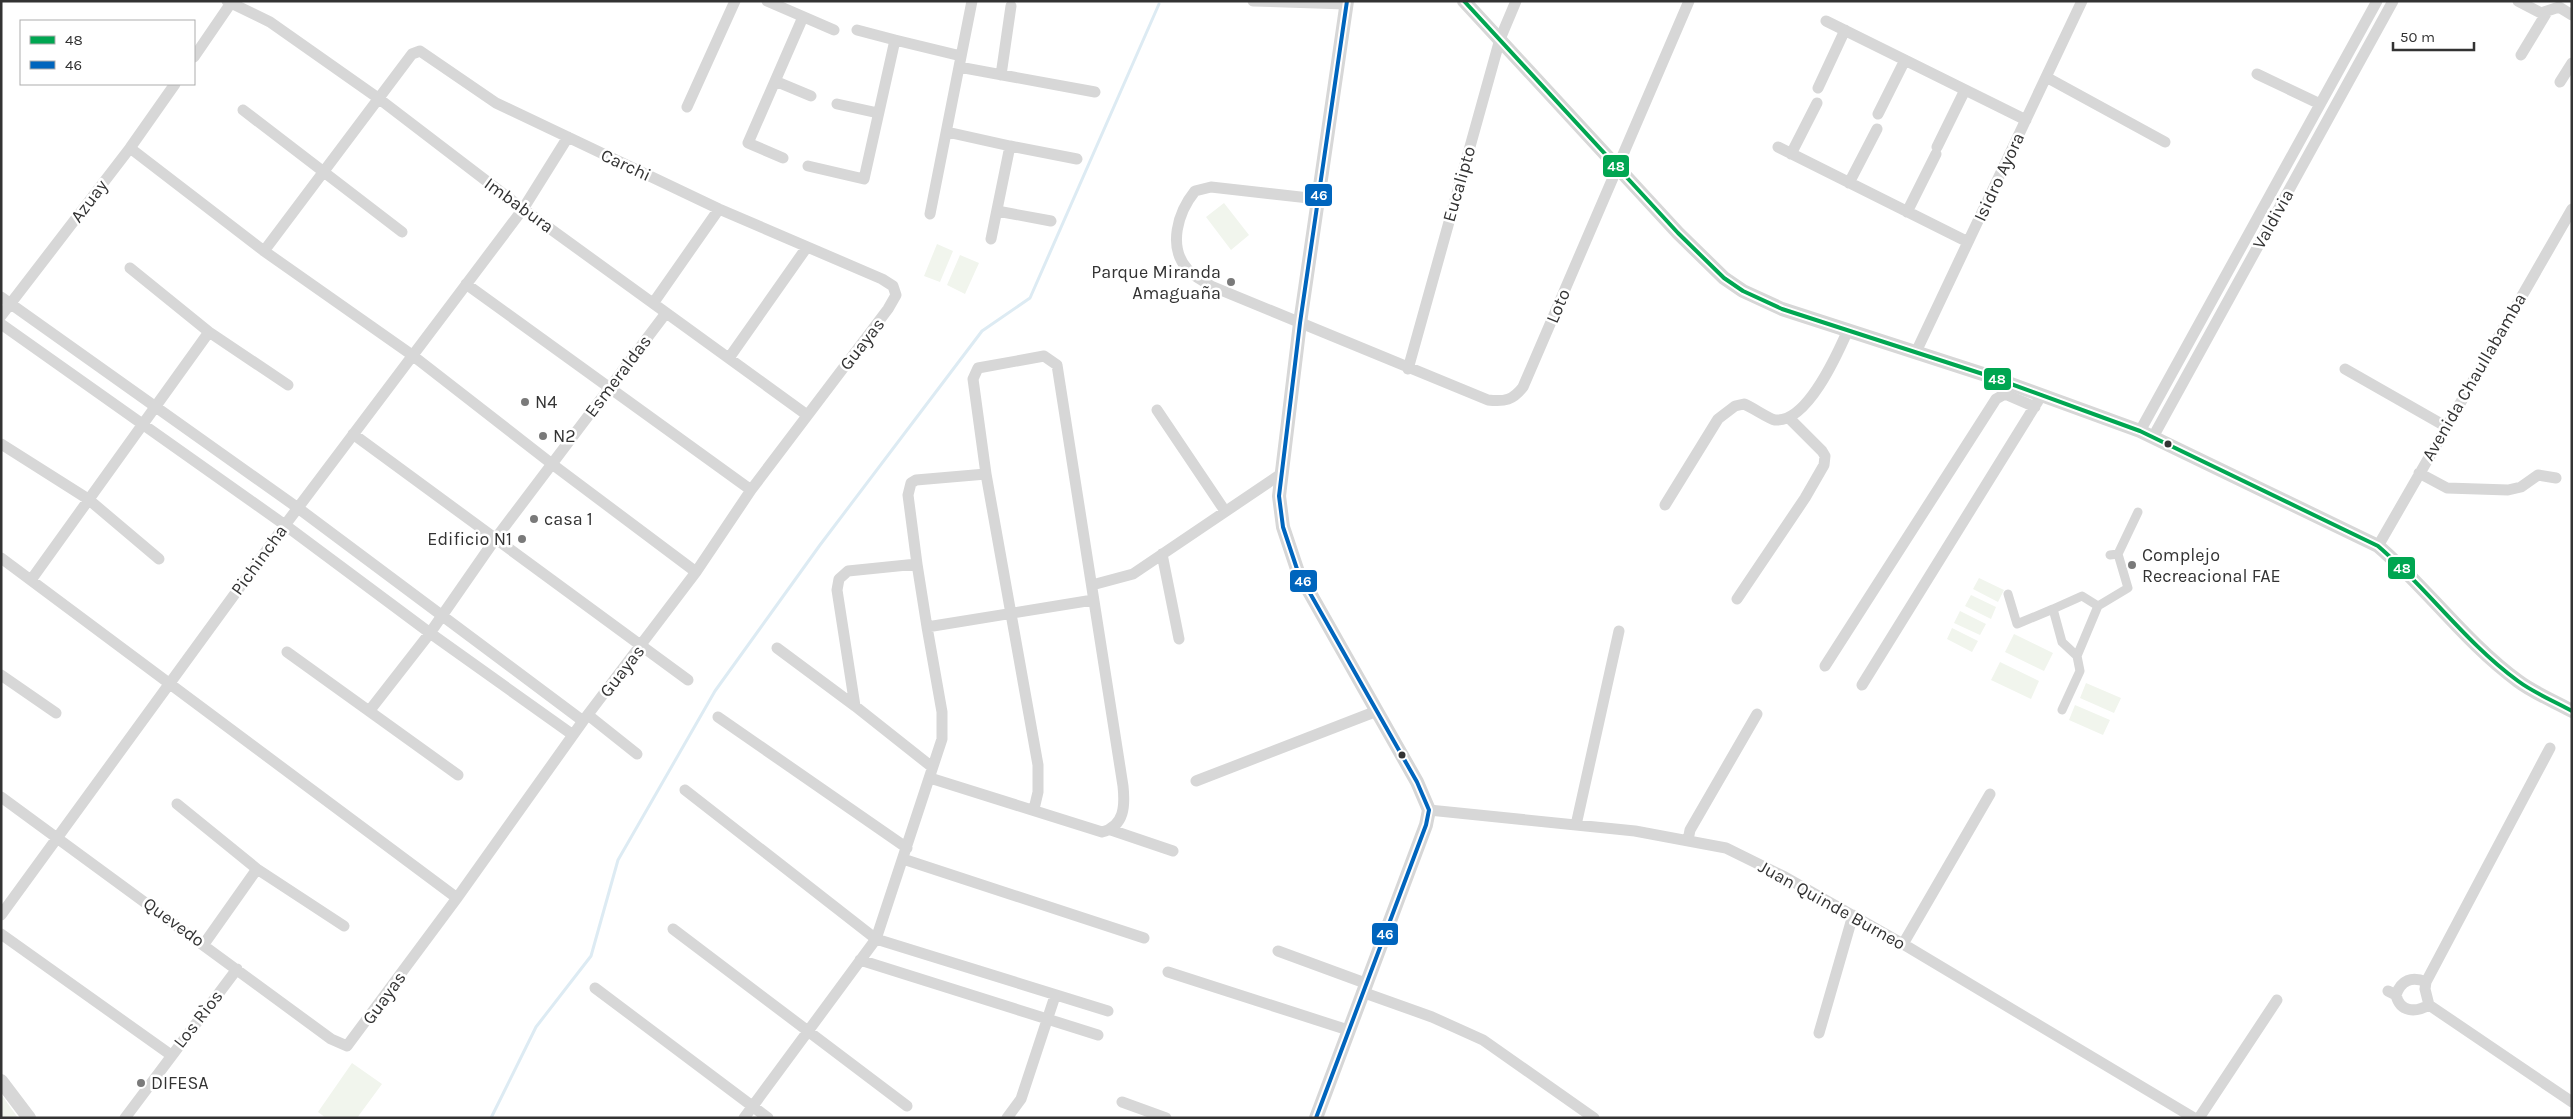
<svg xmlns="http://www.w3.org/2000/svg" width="2573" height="1119" font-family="Karla,sans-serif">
<rect width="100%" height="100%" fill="#fff"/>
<path fill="#f1f5ed" d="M1224,203L1249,235L1231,250L1206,217Z
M937,244L953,251L940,282L924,276Z
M960,255L979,263L965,294L947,285Z
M1979,578L2004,590L1998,602L1973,589Z
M1971,595L1996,607L1991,619L1965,606Z
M1960,611L1986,624L1980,635L1954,623Z
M1952,628L1978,641L1972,652L1947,639Z
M2014,634L2053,653L2044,671L2005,652Z
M2000,662L2039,681L2031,699L1991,680Z
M2086,683L2121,698L2114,713L2080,698Z
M2075,705L2110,720L2103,735L2069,720Z
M352,1063L382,1084L357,1118H326L318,1112Z
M1,1094L18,1118H1Z"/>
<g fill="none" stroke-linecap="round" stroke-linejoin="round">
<path stroke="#ddebf3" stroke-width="3" d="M491,1118L536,1027L591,956L618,860L715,691L820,545L982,331L1030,298L1159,4"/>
<path stroke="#d7d7d7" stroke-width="9" d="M2110,555L2118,554L2138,512
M2008,594L2017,624L2053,609
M2077,656L2062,642L2053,609L2082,596L2098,606
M2062,710L2080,671L2077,656L2098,606L2128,588L2118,554"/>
<path stroke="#d7d7d7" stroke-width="11" d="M227,1L270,22L378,98L523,209L807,415
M767,1L834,30
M1253,1L1346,4
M2518,1L2541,13L2559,7L2572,15
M1826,21L2026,120
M857,30L895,40
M2521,55L2547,12
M194,57L231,3
M959,67L1095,92
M2257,74L2320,104
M1001,75L1011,6
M2046,77L2165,142
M775,81L811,96
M2560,82L2572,63
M1818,88L1845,30
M837,104L878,113
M687,107L735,1
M243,110L402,232
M1878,114L1905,60
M947,132L1010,146L991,239
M1010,146L1077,159
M1778,147L1968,242
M1937,147L1965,90
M130,148L264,251L412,355L552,464L696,572
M1791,154L1817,103
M783,158L748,143L803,17
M808,166L864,179L895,40L961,56
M1849,183L1877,129
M1318,199L1211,187L1195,191C1178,212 1167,247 1188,270C1193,276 1204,281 1211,286L1488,400C1505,402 1513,400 1523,387L1689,1
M997,211L1051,221
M1907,212L1936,154
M930,214L972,1
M130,268L209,332L288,385
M466,284L751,490
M1,297L298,508L583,721
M654,302L719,209
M1,316L130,148L175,84
M1,324L285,525L430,633L573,735
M1916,352L2082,1
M729,358L807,247
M1408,369L1500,39L1516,1
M2345,369L2445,426
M1157,410L1225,511
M2140,431L2377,1
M353,434L688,680
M2153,437L2393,1
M1,444L88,499L159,559
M2419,473L2447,488L2508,490L2521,487L2538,475L2556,478
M1665,505L1718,419L1735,406L1744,404C1752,407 1769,419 1775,420C1807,423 1837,355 1848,330
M2378,546L2572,209
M1162,554L1179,639
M1,558L457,898
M917,564L908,495L911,483L916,480L986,474
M31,580L209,332
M1092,585L1133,574L1281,474
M1737,599L1805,498L1824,465L1825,456L1822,451L1789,418
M777,648L855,706L932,767
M287,652L458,775
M1825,666L1996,399L2005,394L2035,407
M1,675L56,713
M1862,685L2038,401
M855,706L837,590L839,579L848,571L917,564L927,627L1093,600
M370,710L430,633L496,538L666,313
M588,715L637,754
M718,717L907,848
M2550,748L2426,982L2425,989L2429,1005L2572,1102
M930,778L1102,832C1125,826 1125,805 1123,786L1057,365L1044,356L978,368L973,379L986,474L1038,765V792L1034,809
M1196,781L1377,711
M685,790L876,939L1108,1011
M1,797L331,1039L347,1046L457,898L583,721L696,572L751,490L888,309L896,295L893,286L882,279L719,209L496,103L420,51L412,54L264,251
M177,804L257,869L344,926
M1429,810L1635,831L1726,848L1785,877L1903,944L2194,1118
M1576,825L1619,631
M1111,830L1173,851
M1688,840L1690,830L1757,714
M903,859L1144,938
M1,915L285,525L523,209L568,137
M673,929L907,1106
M1,934L171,1055
M204,944L257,869
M1903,944L1990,794
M1278,951L1365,983
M860,960L1098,1035
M1168,972L1348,1030
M595,988L768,1118
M2388,991L2396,995C2400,1012 2415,1013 2429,1005
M1362,992L1432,1017L1483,1040L1594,1118
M2396,995C2401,980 2412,976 2426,982
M1819,1033L1853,915
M1122,1102L1166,1118
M125,1118L237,969
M744,1118L876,939L942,739V712L927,627
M1007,1118L1021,1099L1055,996
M2199,1118L2277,1000"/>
<path stroke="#d7d7d7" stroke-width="14" d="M1464,1L1678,233L1724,278L1743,291L1782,309L1989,376L2140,431L2378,546C2427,588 2466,643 2518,681C2534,693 2554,701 2572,711
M1,1081L29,1118
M1316,1118L1426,825L1429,810L1417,782L1298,572L1283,527L1279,496L1300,323L1347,1"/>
<defs>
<path id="bus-1" d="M1464,1L1678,233L1724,278L1743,291L1782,309L1989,376L2140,431L2378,546C2427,588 2466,643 2518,681C2534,693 2554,701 2572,711"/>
<path id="bus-2" d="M1316,1118L1426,825L1429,810L1417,782L1298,572L1283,527L1279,496L1300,323L1347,1"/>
</defs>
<use href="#bus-1" stroke="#fff" stroke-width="8"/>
<use href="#bus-2" stroke="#fff" stroke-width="8"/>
<use href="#bus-1" stroke="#00a651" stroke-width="4"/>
<use href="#bus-2" stroke="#0065bd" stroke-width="4"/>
</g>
<g fill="#7a7a7a" stroke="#fff" stroke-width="2">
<circle cx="1231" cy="282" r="5"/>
<circle cx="525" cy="402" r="5"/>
<circle cx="543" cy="436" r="5"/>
<circle cx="534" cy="519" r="5"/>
<circle cx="522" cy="539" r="5"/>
<circle cx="2132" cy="565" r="5"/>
<circle cx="141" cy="1083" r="5"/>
</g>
<g fill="#333" stroke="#fff" stroke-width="2">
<circle cx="2168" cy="444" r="4.5"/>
<circle cx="1402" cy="755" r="4.5"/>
</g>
<g text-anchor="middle" stroke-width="5" stroke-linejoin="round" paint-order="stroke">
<g font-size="18" fill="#333" stroke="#fff">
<text transform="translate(626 165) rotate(25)" y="6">Carchi</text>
<text transform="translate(1999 177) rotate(-65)" y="6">Isidro Ayora</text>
<text transform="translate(1459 184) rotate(-74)" y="6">Eucalipto</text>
<text transform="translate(89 201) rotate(-53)" y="6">Azuay</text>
<text transform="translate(519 205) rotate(36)" y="6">Imbabura</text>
<text transform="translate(2273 219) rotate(-61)" y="6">Valdivia</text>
<text transform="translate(1558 306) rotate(-67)" y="6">Loto</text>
<text transform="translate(862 344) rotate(-52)" y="6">Guayas</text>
<text transform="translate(618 376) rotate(-53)" y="6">Esmeraldas</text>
<text transform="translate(2474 377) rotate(-60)" y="6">Avenida Chaullabamba</text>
<text transform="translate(259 560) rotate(-54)" y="6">Pichincha</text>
<text transform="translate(622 671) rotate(-52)" y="6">Guayas</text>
<text transform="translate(1832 905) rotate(29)" y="6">Juan Quinde Burneo</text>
<text transform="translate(174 922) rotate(36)" y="6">Quevedo</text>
<text transform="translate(384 998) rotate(-54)" y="6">Guayas</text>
<text transform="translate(198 1019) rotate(-52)" y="6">Los Rìos</text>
</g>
<g font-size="18" fill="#333" stroke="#fff" text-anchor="start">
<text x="1221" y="278" text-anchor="end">Parque Miranda<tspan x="1221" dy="21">Amaguaña</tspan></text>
<text x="535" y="408">N4</text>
<text x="553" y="442">N2</text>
<text x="544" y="525">casa 1</text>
<text x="512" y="545" text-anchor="end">Edificio N1</text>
<text x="2142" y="561">Complejo<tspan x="2142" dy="21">Recreacional FAE</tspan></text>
<text x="151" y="1089">DIFESA</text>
</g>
</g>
<g stroke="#fff" stroke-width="2">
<rect x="1602" y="154" width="28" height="24" rx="5" fill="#00a651"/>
<rect x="1304" y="183" width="29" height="24" rx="5" fill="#0065bd"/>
<rect x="1983" y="367" width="29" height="24" rx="5" fill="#00a651"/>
<rect x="2387" y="556" width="29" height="24" rx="5" fill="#00a651"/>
<rect x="1289" y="569" width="29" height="24" rx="5" fill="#0065bd"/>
<rect x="1371" y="922" width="28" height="24" rx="5" fill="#0065bd"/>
</g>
<g font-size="14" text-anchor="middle" font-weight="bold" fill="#fff">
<text x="1616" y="171">48</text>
<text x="1319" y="200">46</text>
<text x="1997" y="384">48</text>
<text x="2402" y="573">48</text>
<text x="1303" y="586">46</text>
<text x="1385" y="939">46</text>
</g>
<rect width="2573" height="1119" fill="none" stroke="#333333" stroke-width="5"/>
<rect x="20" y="20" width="175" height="65" fill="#ffffff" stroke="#adadad"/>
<rect x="30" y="36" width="25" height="8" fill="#00a651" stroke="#adadad"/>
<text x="65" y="45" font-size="15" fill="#333333">48</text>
<rect x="30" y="61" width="25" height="8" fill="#0065bd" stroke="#adadad"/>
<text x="65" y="70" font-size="15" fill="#333333">46</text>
<path d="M2393 42v8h81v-8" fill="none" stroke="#333333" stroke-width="2.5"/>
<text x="2400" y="42" font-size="15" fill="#333333" stroke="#ffffff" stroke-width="4" paint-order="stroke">50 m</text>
</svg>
